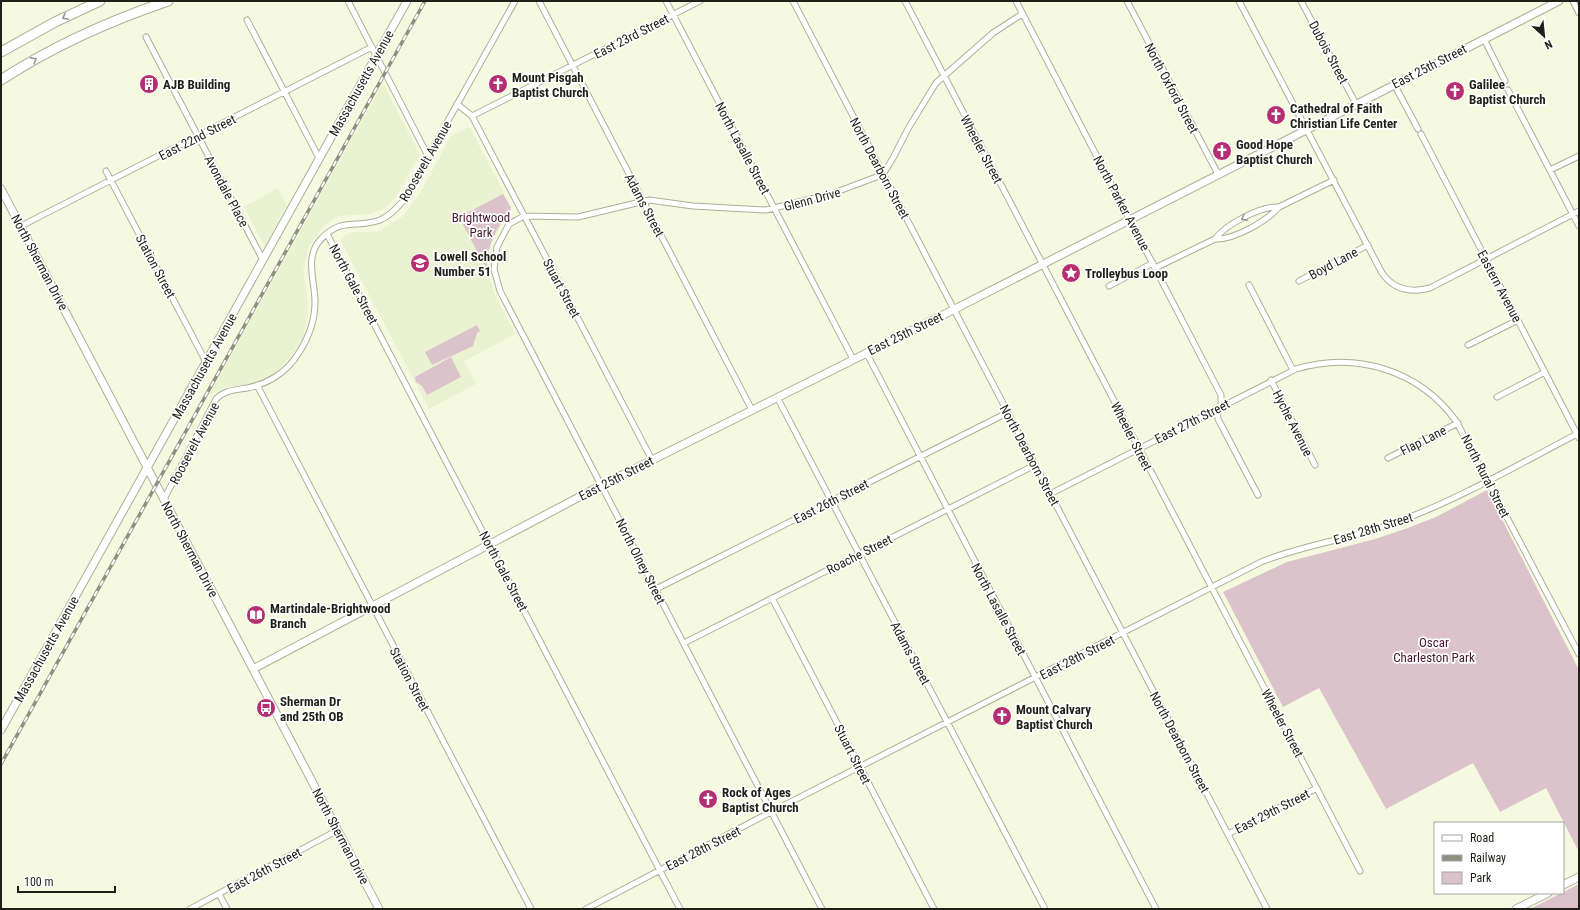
<svg xmlns="http://www.w3.org/2000/svg" width="1580" height="910" font-family="'Roboto Condensed',sans-serif">
<rect width="100%" height="100%" fill="#f4f9e0"/>
<path fill="#ebf2d1" d="M383,83L420,155L395,198L384,209L370,214L337,216L321,229L309,246L303,271L307,295L308,315L303,338L291,356L277,371L263,380L244,386L227,387L209,395Z
M468,127L470,128L512,208L493,238L488,254V272L495,295L515,334L464,361L476,384L429,409L342,243L341,240L347,234L355,232H377L402,217L419,195L451,136Z
M278,188L287,205L265,247L244,207Z"/>
<path fill="#dcc2cb" d="M503,194L511,208C498,227 485,246 487,270L460,219L461,216Z
M477,325L480,331L477,333L473,346L432,365L425,352Z
M451,357L461,377L427,395L422,386L416,382L415,377Z
M1487,490L1579,670V852L1546,788L1500,812L1473,763L1386,809L1319,688L1283,707L1223,592L1287,562L1375,539L1405,529L1436,517Z
M1579,884V909H1530Z"/>
<g fill="none" stroke-linecap="round" stroke-linejoin="round">
<defs>
<path id="street" d="M348,1L428,156
M539,1L752,410
M666,1L853,359
M793,1L1267,909
M905,1L1360,871
M1016,1L1221,395V406
M1127,1L1218,174
M1239,1L1382,273C1394,290 1411,293 1430,288L1579,211
M1301,1L1356,104
M1573,1L1579,13
M247,20L319,158
M146,37L263,260
M1484,39L1505,81
M1394,84L1418,129
M1508,90L1579,226
M457,104L472,116L700,1
M472,116L652,460
M1421,134L1579,438
M1550,170L1579,156
M106,171L206,362
M21,226L372,47
M327,234L680,909
M1215,239C1234,240 1267,221 1279,207L1334,180
M1155,268L1215,239C1226,224 1261,206 1279,207
M1299,281L1368,245
M1249,285L1293,370
M1109,286L1153,263
M1468,345L1518,320
M866,352L1156,909
M1271,380L1315,465
M257,385L531,909
M777,397L1045,909
M1497,397L1545,372
M1217,408L1218,419L1258,495
M1388,458L1458,423
M1050,494L1296,369C1356,351 1419,370 1456,421L1579,654
M164,499L216,399C225,390 235,390 247,388C268,384 287,372 298,354C308,339 315,320 315,302C315,280 304,257 321,239C343,216 357,229 380,220C390,216 397,208 403,201L515,1
M656,589L1007,413
M772,598L934,909
M684,643L1035,465
M1228,834L1317,788
M219,894L227,909
M190,909L338,830
M586,909L767,814L1261,562C1305,544 1353,539 1397,522C1460,499 1519,464 1579,433
M822,909L500,291L494,269L497,247L509,224L524,216L578,217L649,200L693,206L766,210L831,194L879,176L885,171L893,158L909,127L936,83L993,33L1022,14"/>
<path id="secondary" d="M1,189L379,909
M253,669L602,485L949,312L1559,1
M1,730L407,1
M1563,885L1579,877
M1516,909L1548,893"/>
<path id="highway" d="M1,52L55,22L100,1
M1,80C53,46 109,21 168,1"/>
</defs>
<use href="#street" stroke="#abb098" stroke-width="7"/>
<use href="#secondary" stroke="#abb098" stroke-width="9"/>
<use href="#highway" stroke="#abb098" stroke-width="11"/>
<use href="#street" stroke="#fff" stroke-width="5"/>
<use href="#secondary" stroke="#fff" stroke-width="7"/>
<use href="#highway" stroke="#fff" stroke-width="9"/>
<defs>
<path id="rail" d="M1,764L425,1"/>
</defs>
<use href="#rail" stroke="#8d9180" stroke-width="3.5"/>
<use href="#rail" stroke="#fff" stroke-width="2" stroke-dasharray="6" stroke-linecap="butt"/>
</g>
<defs><path id="oneway-chevron" d="M-2-3.5L2.5 0L-2 3.5" fill="none" stroke-width="1.6" stroke-linecap="round" stroke-linejoin="round"/></defs>
<g stroke="#9a9b97">
<use href="#oneway-chevron" transform="translate(65 17) rotate(154)"/>
<use href="#oneway-chevron" transform="translate(34 60) rotate(-29)"/>
<use href="#oneway-chevron" transform="translate(1244 218) rotate(151)"/>
</g>
<defs>
<symbol id="building-disc" viewBox="-11 -11 22 22"><circle r="9.5" fill="#b42e72" stroke="#fff"/><path d="M-4-6H4V6H1V3H-1V6H-4ZM-2.5-4.3h1.7v1.8h-1.7ZM.8-4.3h1.7v1.8H.8ZM-2.5-1h1.7V.8h-1.7ZM.8-1h1.7V.8H.8Z" fill="#fff"/></symbol>
<symbol id="church-disc" viewBox="-11 -11 22 22"><circle r="9.5" fill="#b42e72" stroke="#fff"/><path d="M-1.2-6h2.4v3.5h3.3v2.4h-3.3V6h-2.4V-.1h-3.3v-2.4h3.3Z" fill="#fff"/></symbol>
<symbol id="school-disc" viewBox="-11 -11 22 22"><circle r="9.5" fill="#b42e72" stroke="#fff"/><path d="M0-5L7-2L0 1L-7-2ZM-4 1L0 2.5L4 1V4Q0 6-4 4Z" fill="#fff"/></symbol>
<symbol id="sight-disc" viewBox="-11 -11 22 22"><circle r="9.5" fill="#b42e72" stroke="#fff"/><path d="M0-6L1.8-2.2L6-1.7L2.9 1.2L3.7 5.4L0 3.3L-3.7 5.4L-2.9 1.2L-6-1.7L-1.8-2.2Z" fill="#fff"/></symbol>
<symbol id="library-disc" viewBox="-11 -11 22 22"><circle r="9.5" fill="#b42e72" stroke="#fff"/><path d="M-6-4Q-3-5.5-.7-3.5V5Q-3 3-6 4ZM6-4Q3-5.5 .7-3.5V5Q3 3 6 4Z" fill="#fff"/></symbol>
<symbol id="bus-disc" viewBox="-11 -11 22 22"><circle r="9.5" fill="#b42e72" stroke="#fff"/><path d="M-5-6H5V4H4V6H2V4H-2V6H-4V4H-5ZM-3.5-4V0h7V-4ZM-3.5 1.2v1.5H-2V1.2ZM2 1.2v1.5H3.5V1.2Z" fill="#fff"/></symbol>
</defs>
<g fill-rule="evenodd">
<use href="#building-disc" x="138" y="73" width="22" height="22"/>
<use href="#church-disc" x="487" y="73" width="22" height="22"/>
<use href="#church-disc" x="1444" y="80" width="22" height="22"/>
<use href="#church-disc" x="1265" y="104" width="22" height="22"/>
<use href="#church-disc" x="1211" y="140" width="22" height="22"/>
<use href="#school-disc" x="409" y="252" width="22" height="22"/>
<use href="#sight-disc" x="1060" y="262" width="22" height="22"/>
<use href="#library-disc" x="245" y="604" width="22" height="22"/>
<use href="#bus-disc" x="255" y="697" width="22" height="22"/>
<use href="#church-disc" x="991" y="705" width="22" height="22"/>
<use href="#church-disc" x="697" y="788" width="22" height="22"/>
</g>
<g text-anchor="middle" stroke-width="3.5" stroke-linejoin="round" paint-order="stroke">
<g font-size="13" fill="#1f2118" stroke="#fff">
<text transform="translate(631 36) rotate(-27)" y="5">East 23rd Street</text>
<text transform="translate(1329 52) rotate(62)" y="5">Dubois Street</text>
<text transform="translate(1429 66) rotate(-27)" y="5">East 25th Street</text>
<text transform="translate(361 83) rotate(-61)" y="5">Massachusetts Avenue</text>
<text transform="translate(1172 88) rotate(62)" y="5">North Oxford Street</text>
<text transform="translate(197 137) rotate(-27)" y="5">East 22nd Street</text>
<text transform="translate(743 148) rotate(62)" y="5">North Lasalle Street</text>
<text transform="translate(982 149) rotate(62)" y="5">Wheeler Street</text>
<text transform="translate(425 161) rotate(-60)" y="5">Roosevelt Avenue</text>
<text transform="translate(880 168) rotate(62)" y="5">North Dearborn Street</text>
<text transform="translate(227 191) rotate(62)" y="5">Avondale Place</text>
<text transform="translate(812 199) rotate(-15)" y="5">Glenn Drive</text>
<text transform="translate(1122 203) rotate(62)" y="5">North Parker Avenue</text>
<text transform="translate(645 205) rotate(62)" y="5">Adams Street</text>
<text transform="translate(40 262) rotate(62)" y="5">North Sherman Drive</text>
<text transform="translate(1333 263) rotate(-28)" y="5">Boyd Lane</text>
<text transform="translate(156 266) rotate(62)" y="5">Station Street</text>
<text transform="translate(354 284) rotate(62)" y="5">North Gale Street</text>
<text transform="translate(1500 286) rotate(62)" y="5">Eastern Avenue</text>
<text transform="translate(562 288) rotate(62)" y="5">Stuart Street</text>
<text transform="translate(905 333) rotate(-26)" y="5">East 25th Street</text>
<text transform="translate(204 366) rotate(-61)" y="5">Massachusetts Avenue</text>
<text transform="translate(1192 421) rotate(-27)" y="5">East 27th Street</text>
<text transform="translate(1293 423) rotate(63)" y="5">Hyche Avenue</text>
<text transform="translate(1132 436) rotate(63)" y="5">Wheeler Street</text>
<text transform="translate(1423 440) rotate(-27)" y="5">Flap Lane</text>
<text transform="translate(194 443) rotate(-62)" y="5">Roosevelt Avenue</text>
<text transform="translate(1030 455) rotate(62)" y="5">North Dearborn Street</text>
<text transform="translate(1486 476) rotate(63)" y="5">North Rural Street</text>
<text transform="translate(616 478) rotate(-27)" y="5">East 25th Street</text>
<text transform="translate(831 501) rotate(-27)" y="5">East 26th Street</text>
<text transform="translate(1373 528) rotate(-17)" y="5">East 28th Street</text>
<text transform="translate(190 549) rotate(62)" y="5">North Sherman Drive</text>
<text transform="translate(859 554) rotate(-27)" y="5">Roache Street</text>
<text transform="translate(641 561) rotate(63)" y="5">North Olney Street</text>
<text transform="translate(504 571) rotate(62)" y="5">North Gale Street</text>
<text transform="translate(999 609) rotate(62)" y="5">North Lasalle Street</text>
<text transform="translate(46 649) rotate(-61)" y="5">Massachusetts Avenue</text>
<text transform="translate(911 653) rotate(62)" y="5">Adams Street</text>
<text transform="translate(1077 657) rotate(-27)" y="5">East 28th Street</text>
<text transform="translate(410 679) rotate(62)" y="5">Station Street</text>
<text transform="translate(1283 723) rotate(62)" y="5">Wheeler Street</text>
<text transform="translate(1180 742) rotate(62)" y="5">North Dearborn Street</text>
<text transform="translate(853 754) rotate(63)" y="5">Stuart Street</text>
<text transform="translate(1272 811) rotate(-27)" y="5">East 29th Street</text>
<text transform="translate(341 836) rotate(62)" y="5">North Sherman Drive</text>
<text transform="translate(703 848) rotate(-27)" y="5">East 28th Street</text>
<text transform="translate(264 870) rotate(-28)" y="5">East 26th Street</text>
</g>
<g font-size="13" font-weight="bold" fill="#1f2118" stroke="#fff" text-anchor="start">
<text x="512" y="82">Mount Pisgah<tspan x="512" dy="15">Baptist Church</tspan></text>
<text x="163" y="89">AJB Building</text>
<text x="1469" y="89">Galilee<tspan x="1469" dy="15">Baptist Church</tspan></text>
<text x="1290" y="113">Cathedral of Faith<tspan x="1290" dy="15">Christian Life Center</tspan></text>
<text x="1236" y="149">Good Hope<tspan x="1236" dy="15">Baptist Church</tspan></text>
<text x="434" y="261">Lowell School<tspan x="434" dy="15">Number 51</tspan></text>
<text x="1085" y="278">Trolleybus Loop</text>
<text x="270" y="613">Martindale-Brightwood<tspan x="270" dy="15">Branch</tspan></text>
<text x="280" y="706">Sherman Dr<tspan x="280" dy="15">and 25th OB</tspan></text>
<text x="1016" y="714">Mount Calvary<tspan x="1016" dy="15">Baptist Church</tspan></text>
<text x="722" y="797">Rock of Ages<tspan x="722" dy="15">Baptist Church</tspan></text>
</g>
<g font-size="13" fill="#47192e" stroke="#fff">
<text x="481" y="222">Brightwood<tspan x="481" dy="15">Park</tspan></text>
<text x="1434" y="647">Oscar<tspan x="1434" dy="15">Charleston Park</tspan></text>
</g>
</g>
<rect width="1580" height="910" fill="none" stroke="#1f2118" stroke-width="4"/>
<rect x="1434" y="822" width="130" height="72" fill="#ffffff" stroke="#a5a6a3"/>
<rect x="1442" y="835" width="20" height="6" fill="#ffffff" stroke="#a5a6a3"/>
<text x="1470" y="842" font-size="12" fill="#1f2118">Road</text>
<rect x="1442" y="855" width="20" height="6" fill="#8d9180" stroke="#a5a6a3"/>
<text x="1470" y="862" font-size="12" fill="#1f2118">Railway</text>
<rect x="1442" y="872" width="20" height="12" fill="#dcc2cb" stroke="#a5a6a3"/>
<text x="1470" y="882" font-size="12" fill="#1f2118">Park</text>
<g transform="translate(1544 36) rotate(153)" stroke="#ffffff" stroke-width="3" paint-order="stroke">
<path d="M0-3L7 15L0 10L-7 15Z" fill="#1f2118"/>
<text y="-6" font-size="11" font-weight="bold" text-anchor="middle" fill="#1f2118">N</text>
</g>
<path d="M18 886v6h97v-6" fill="none" stroke="#1f2118" stroke-width="2"/>
<text x="24" y="886" font-size="12" fill="#1f2118" stroke="#ffffff" stroke-width="3" paint-order="stroke">100 m</text>
</svg>
